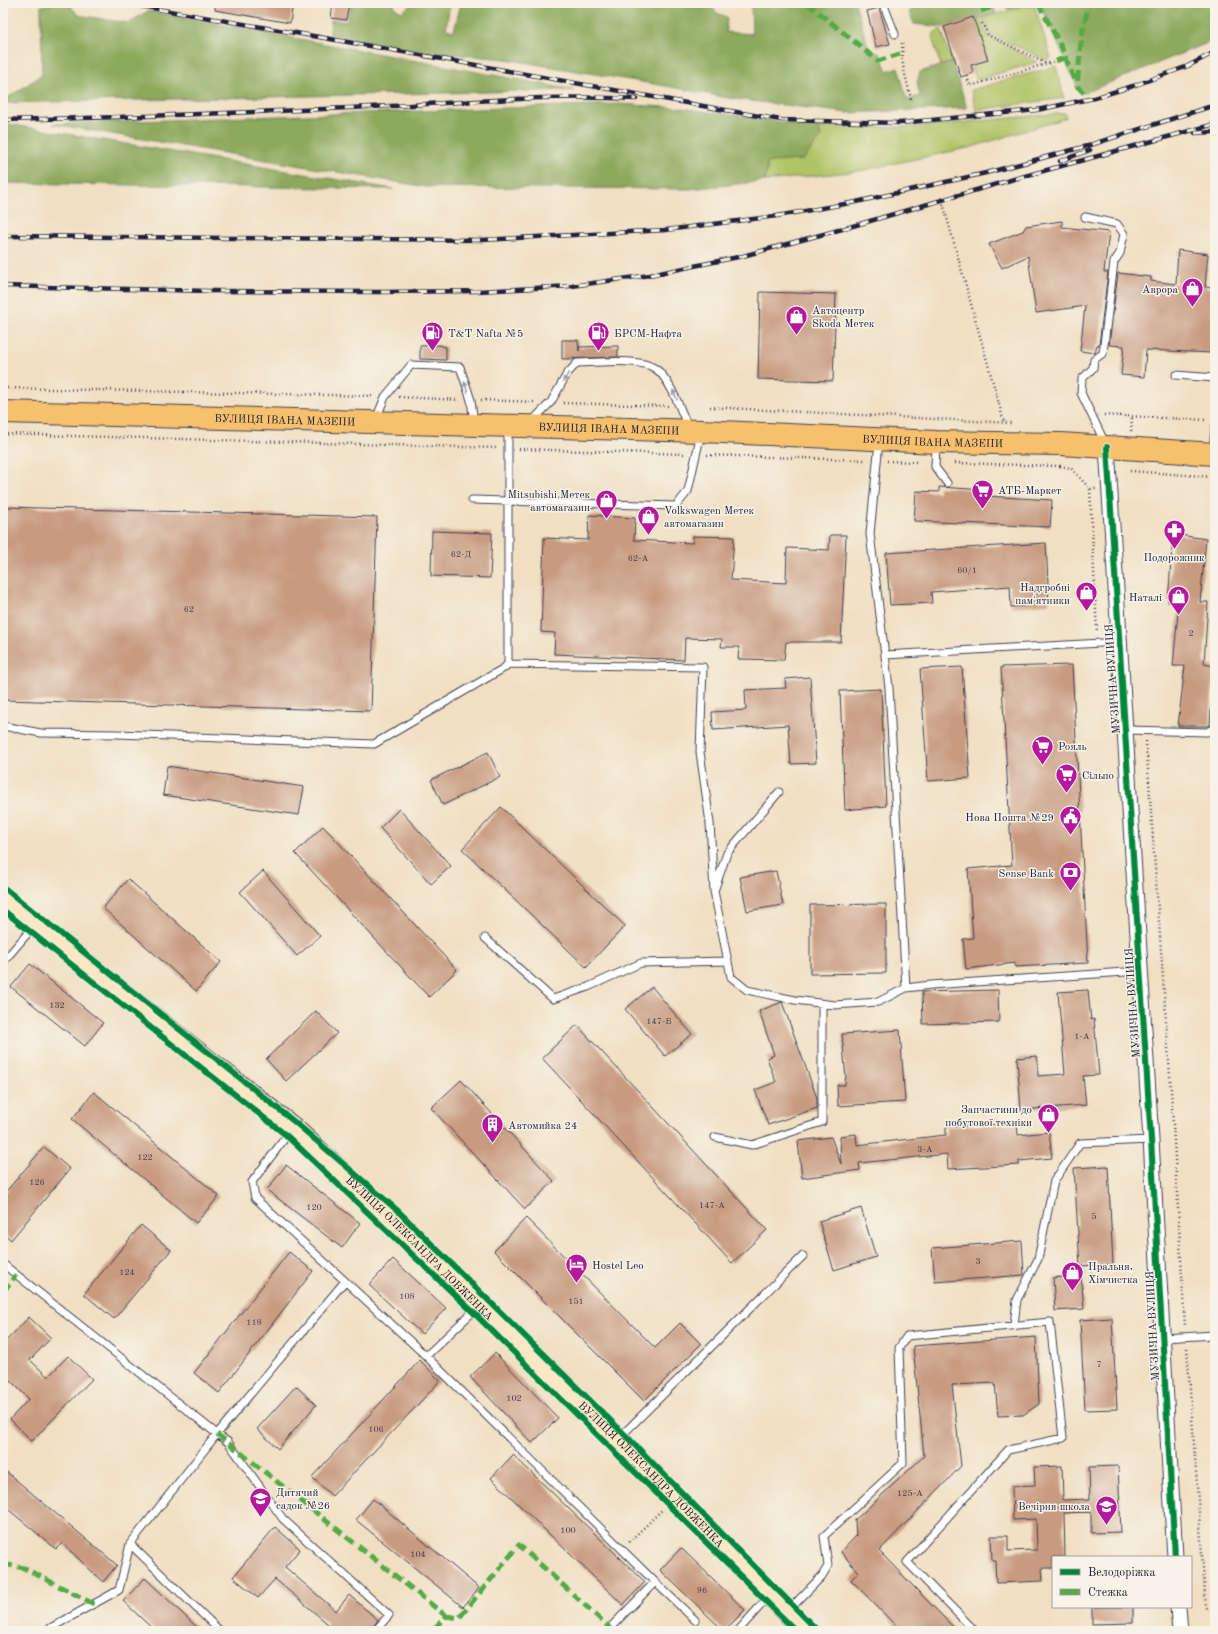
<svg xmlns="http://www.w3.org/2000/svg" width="1218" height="1634" font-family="'Old Standard TT',serif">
<rect width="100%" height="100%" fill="#f7f3e8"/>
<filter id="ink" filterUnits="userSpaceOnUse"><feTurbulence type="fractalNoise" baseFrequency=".025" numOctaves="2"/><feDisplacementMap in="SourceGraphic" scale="8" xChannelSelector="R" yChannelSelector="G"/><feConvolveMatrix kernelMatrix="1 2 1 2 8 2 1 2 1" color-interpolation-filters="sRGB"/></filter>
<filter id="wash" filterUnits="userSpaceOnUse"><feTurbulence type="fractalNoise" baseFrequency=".012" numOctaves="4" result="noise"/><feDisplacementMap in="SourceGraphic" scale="16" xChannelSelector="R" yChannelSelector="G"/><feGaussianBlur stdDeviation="0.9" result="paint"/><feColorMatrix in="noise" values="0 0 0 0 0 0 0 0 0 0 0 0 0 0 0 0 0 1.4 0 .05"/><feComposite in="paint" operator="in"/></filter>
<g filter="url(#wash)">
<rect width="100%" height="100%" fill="#f0dfc2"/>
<path fill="#b1c366" stroke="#6a7250" d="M1023,6L1035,7L1051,58L1046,60L990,34L982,19Z
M975,20H980L987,35L1037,62L977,80L971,65L988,59Z
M941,29L952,62L941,66L932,37L935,32Z
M1056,66L1064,98L976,110L971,90Z
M1065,113L1066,118L972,147L859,171L765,181L768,162L821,137L818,127H914Z"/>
<path fill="#8ca95b" stroke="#57664b" d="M54,3H68L78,15L128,23L148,11L574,90L3,103V93L9,97L42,75L41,6Z
M351,3H393L396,9L402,12L414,3H450L446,29L454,31L461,3H708L717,13L727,17L726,32L752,34L751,3H855L869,50L880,54L887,71L898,67L907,100L920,96L917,82L920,72L952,62L967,108L848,113L728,98L666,86L505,59L409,50L330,34L331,20L347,22Z
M920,3H993L996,13L975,20L973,17L944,27L914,24L909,12Z
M1005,3H1082L1081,7L1088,6L1090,3H1215V40L1084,93L1077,86L1040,5H1023L1007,9Z
M619,104L681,108L818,127L821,137L803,160L768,162L765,181L690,189L426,187L53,124Z
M3,124H8L393,189L3,183Z"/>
<g id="blocks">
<path fill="#c89b81" d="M215,3H293L290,23L215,10Z
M333,3H349L346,20L331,18Z
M879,8L890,44L876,47L867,11Z
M973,17L988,60L971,65L973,73L961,77L944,27Z
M1062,221V227L1109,232L1104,272H1108L1099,345H1097L1095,353L1080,351L1085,306L1036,313L1028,256L1002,268L989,244L1023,231L1026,226Z
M1178,250L1208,254L1205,287L1215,288V329L1212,353L1146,350L1144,377L1121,375L1124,346L1109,345L1118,273L1151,277V281L1176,284Z
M760,292L836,294L833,381L758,379Z
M562,340H578L579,351V347L618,346V357L562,359Z
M439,345L446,347V360L420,359V346Z
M939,487L986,490L985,496L1052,500L1050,527L914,521L916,491L939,492Z
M3,507L377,517L371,711L3,700Z
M589,515L635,518L634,540L693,543V536L734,537L731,580L786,583L787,548L829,550L830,535H846L841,642H786L784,660L738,659L739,647H721L722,639L685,638L684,660L554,654L555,633L541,632L544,538L588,540Z
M432,531L492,533L490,578L431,576Z
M1173,534L1206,539L1200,602H1208L1204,664L1214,666L1210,725L1208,726H1178L1185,666H1173L1179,602H1168Z
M1046,543L1049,604L1011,607L1010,586L931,592L932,603L890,605L886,553Z
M1072,665L1088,963L1015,967V963L966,969L963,939L973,938L968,869L1012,865L1001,667Z
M962,667L970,778L928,781L920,669Z
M810,677L816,763L791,764L788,725L713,730L712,712L746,710L745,690L786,688L785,679Z
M881,689L886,806L845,810L840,691Z
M488,752L500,777L443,805L431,780Z
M167,766L304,787L299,815L163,795Z
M501,807L625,926L586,967L462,849Z
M399,809L451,866L431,884L380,828Z
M323,826L457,970L429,997L295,853Z
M263,871L320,936L297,956L240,892Z
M776,871L783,905L747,911L740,877Z
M128,879L221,962L196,991L103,908Z
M886,904V973L810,974V905Z
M30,964L103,1023L85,1046L11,987Z
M652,987L692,1034L665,1056L625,1009Z
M998,990L999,1022L923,1024L922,992Z
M1088,990L1091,1020L1094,1019L1099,1075L1083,1076L1086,1105L1021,1110L1017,1058L1037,1056L1038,1076L1065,1074L1058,992Z
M782,1002L817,1098V1108L768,1125L755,1090L776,1082L767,1058L774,1055L759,1011Z
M316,1011L337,1033L286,1081L266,1059Z
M577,1025L767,1230L732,1263L542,1058Z
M900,1030L905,1102L838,1106L837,1085H845V1079H846L842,1034Z
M461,1080L554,1181L525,1209L431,1108Z
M94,1092L219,1196L196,1223L72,1119Z
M1017,1123L1018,1135L1049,1132L1052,1158L1019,1161V1165L948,1169L947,1154L859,1163L860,1170L802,1178L798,1141L831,1137L841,1164L840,1136L856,1134L857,1145L946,1135V1127Z
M44,1147L70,1169L11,1240L3,1233V1195Z
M286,1165L360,1223L342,1248L267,1190Z
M1108,1166L1113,1264L1080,1266L1074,1168Z
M861,1208L876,1257L834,1270L819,1221Z
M526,1218L655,1348L680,1323L701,1344L644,1401L494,1251Z
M141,1225L171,1250L114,1319L84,1294Z
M1022,1241L1024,1275L935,1282L932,1248Z
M289,1252L313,1271L219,1393L194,1373Z
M393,1259L446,1308L422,1334L369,1285Z
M1081,1275L1084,1309L1055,1311L1053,1278Z
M29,1317L51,1338L30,1360L48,1377L68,1356L92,1379L32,1441L10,1419L29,1399L11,1381L3,1390V1344Z
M1112,1318L1117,1409L1085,1410L1080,1320Z
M1036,1337L1039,1404L1023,1415L998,1416L995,1383L952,1385L961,1466L879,1551L957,1631H901L851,1580L858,1572L841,1552L856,1536L855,1520L924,1456L913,1346Z
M495,1353L558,1418L532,1443L470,1377Z
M420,1360L440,1381L332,1496L312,1477Z
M296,1386L316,1405L278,1449L257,1429Z
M513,1455L645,1582L623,1605L491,1478Z
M1062,1466L1063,1500L1090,1499L1089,1467L1118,1466L1121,1532L1091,1533V1512L1064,1513L1065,1557H1053V1568H1042L1043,1581L996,1583L995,1560H992L991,1536H1008V1551L1037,1550L1036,1519L1013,1520L1012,1486L1035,1485L1034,1467Z
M3,1469L117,1565L103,1582L62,1543L56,1549L3,1505Z
M373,1499L479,1588L463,1607L356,1520Z
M275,1527L300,1549L285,1567L336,1611L349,1595L378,1620L370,1631H322L328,1624L275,1579L258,1598L233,1577Z
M681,1548L745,1610L724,1631L660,1570Z
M145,1578L201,1631H155L123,1601Z
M1092,1607H1133V1623L1092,1624Z"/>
</g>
</g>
<g filter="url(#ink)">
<use href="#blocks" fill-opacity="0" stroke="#413e4f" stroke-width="1"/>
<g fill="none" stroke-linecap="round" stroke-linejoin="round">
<defs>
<path id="service" d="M883,3L895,34
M1085,217L1117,224L1124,234L1120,253L1114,262L1103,353L1094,360L1093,368L1082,379L1081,393L1105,443
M1176,375L1215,378
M376,419L385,397L411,365L460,367L471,400L474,423
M532,421L551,402L567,374L577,363C598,363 639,357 656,369C670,379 681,411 688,427
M508,428V664L703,667L700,752L710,823L714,891
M879,442L870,534L889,688L906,988
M936,445L935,467L947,483
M1213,452L1215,428
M472,500L676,506L688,491L701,433
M885,655L1120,642
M3,726L41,733L117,734L374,744L504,668L508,664
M1126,730L1207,732L1215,728
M779,792L727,853L714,891L731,977L747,990L795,1000L835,1005L878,1002L906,988L931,985L1140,971
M485,938L553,999L588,987L641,963L728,961
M3,962L34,926
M291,1130L252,1182L255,1198L345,1281
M715,1137L752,1145L822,1122V1004
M3,1264L217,1434L345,1281L426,1356L478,1307
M1014,1325L1017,1300L1038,1259L1054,1181L1080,1143L1151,1140
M1163,1338L1215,1335
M426,1356L655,1582
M619,1438L803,1256
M130,1544L220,1631
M789,1610L822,1576L828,1566L824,1536L903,1463L899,1348L907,1336L1050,1322L1063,1438L1008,1450L907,1562L975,1631
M45,1631L119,1590L130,1544L217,1434L228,1442L283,1519L389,1615L375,1631
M614,1631L610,1628L655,1582L695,1620
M738,1631L769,1596"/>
<path id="minor" d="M1107,447L1151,1140L1175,1557
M1178,1607L1180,1631"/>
<g id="secondary">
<path id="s1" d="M3,899L293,1128L390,1217L479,1306L618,1439L806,1631"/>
</g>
<g id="primary">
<path id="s2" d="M3,412L702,431L936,442L1061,444L1215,454"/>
</g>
</defs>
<use href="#service" stroke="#413e4f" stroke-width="9"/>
<use href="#minor" stroke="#413e4f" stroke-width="17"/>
<use href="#secondary" stroke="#413e4f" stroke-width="23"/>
<use href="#primary" stroke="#413e4f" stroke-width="24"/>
<path stroke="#413e4f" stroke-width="2.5" stroke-dasharray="1 3" stroke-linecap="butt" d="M982,23L988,35L1047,64
M902,43L903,66L911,99
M967,76L970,86L1056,61
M942,200L1004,422
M3,388L374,396
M399,397L460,400
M481,400L536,402
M563,403L668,406
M710,407L1011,423
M1104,415L1207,420
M1131,431L1132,418
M3,434L498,448
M519,449L686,454
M707,455L866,460
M887,461L916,462
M955,463L1060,466
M1060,466L1071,468L1090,489H1096
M1130,471L1215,477
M1090,489L1097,632
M1146,741L1171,1090L1185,1327
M1187,1348L1206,1609
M629,1542L663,1509"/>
<use href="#service" stroke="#fff" stroke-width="7"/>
<use href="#minor" stroke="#fff" stroke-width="15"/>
<use href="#secondary" stroke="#fce6c4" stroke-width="21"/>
<use href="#primary" stroke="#f7c06c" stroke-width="22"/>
<defs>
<path id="rail" d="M123,3L359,44L781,120L900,123L1037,110L1094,98L1133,86L1188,66L1215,52
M3,120C133,117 262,112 391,106C473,102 555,94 636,99
M1195,133L1215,132
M1060,161L1090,150
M3,236L481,240L666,230L777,216L856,202L986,173L1087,146L1215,105
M3,286L209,291L378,292L479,291L572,286L650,275L743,256L846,228L1014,179L1215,124"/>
</defs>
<use href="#rail" stroke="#22223b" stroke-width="4.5"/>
<use href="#rail" stroke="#f7f3e8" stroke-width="3" stroke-dasharray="9" stroke-linecap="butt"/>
<path stroke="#53aa46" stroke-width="5" stroke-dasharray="10 5" stroke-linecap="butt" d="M807,3L878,61L903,53
M1038,3L1061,46L1076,84
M981,11L1003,3
M1056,61L1064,58
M1084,93L1077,86L1082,34L1089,3
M3,1292L16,1275
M217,1434L446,1616L432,1631
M3,1564L24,1568L94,1604
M446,1616L459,1618L519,1545L610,1628"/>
<defs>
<path id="cycleway" d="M1107,447L1151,1140L1175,1557
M3,887L297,1124L397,1210L623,1433L818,1631
M3,910L287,1136L473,1312L796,1631"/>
</defs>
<use href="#cycleway" stroke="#f7f3e8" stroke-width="8"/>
<use href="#cycleway" stroke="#00873e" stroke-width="6"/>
</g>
<defs><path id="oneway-solid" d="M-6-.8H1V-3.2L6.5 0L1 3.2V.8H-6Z"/></defs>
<g fill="#9c9ca7">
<use href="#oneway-solid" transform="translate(566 377) rotate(122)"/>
<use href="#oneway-solid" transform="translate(466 387) rotate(-108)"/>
<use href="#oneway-solid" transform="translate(675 395) rotate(-113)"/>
</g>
</g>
<defs>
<symbol id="shop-pin" viewBox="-11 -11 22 30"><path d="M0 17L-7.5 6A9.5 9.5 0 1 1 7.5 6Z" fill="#b5179e" stroke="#f7f3e8"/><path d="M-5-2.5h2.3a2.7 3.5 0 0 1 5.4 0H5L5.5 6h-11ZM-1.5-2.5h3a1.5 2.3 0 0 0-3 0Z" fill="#fff"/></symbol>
<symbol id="fuel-pin" viewBox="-11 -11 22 30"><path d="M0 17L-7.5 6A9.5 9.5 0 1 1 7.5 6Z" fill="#b5179e" stroke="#f7f3e8"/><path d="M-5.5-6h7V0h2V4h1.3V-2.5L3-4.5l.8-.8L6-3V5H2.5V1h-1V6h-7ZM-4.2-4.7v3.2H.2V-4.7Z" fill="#fff"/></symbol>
<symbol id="supermarket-pin" viewBox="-11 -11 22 30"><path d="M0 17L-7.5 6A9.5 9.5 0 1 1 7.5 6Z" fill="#b5179e" stroke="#f7f3e8"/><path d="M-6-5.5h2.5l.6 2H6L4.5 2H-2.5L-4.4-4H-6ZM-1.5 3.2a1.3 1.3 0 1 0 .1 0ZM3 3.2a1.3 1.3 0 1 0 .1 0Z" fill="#fff"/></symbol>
<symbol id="pharmacy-pin" viewBox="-11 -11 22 30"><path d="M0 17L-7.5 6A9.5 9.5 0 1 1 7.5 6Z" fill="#b5179e" stroke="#f7f3e8"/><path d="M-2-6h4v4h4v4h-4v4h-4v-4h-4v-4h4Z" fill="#fff"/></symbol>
<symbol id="civic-pin" viewBox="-11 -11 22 30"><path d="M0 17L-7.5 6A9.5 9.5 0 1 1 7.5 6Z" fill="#b5179e" stroke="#f7f3e8"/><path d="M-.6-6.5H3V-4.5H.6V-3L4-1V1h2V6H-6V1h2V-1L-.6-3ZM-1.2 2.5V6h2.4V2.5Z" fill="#fff"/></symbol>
<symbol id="bank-pin" viewBox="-11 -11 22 30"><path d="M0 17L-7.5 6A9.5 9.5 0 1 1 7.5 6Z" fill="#b5179e" stroke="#f7f3e8"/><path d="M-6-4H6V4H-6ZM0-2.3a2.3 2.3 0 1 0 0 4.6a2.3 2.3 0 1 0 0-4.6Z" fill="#fff"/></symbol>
<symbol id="building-pin" viewBox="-11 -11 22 30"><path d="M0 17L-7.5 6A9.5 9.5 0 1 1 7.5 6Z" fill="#b5179e" stroke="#f7f3e8"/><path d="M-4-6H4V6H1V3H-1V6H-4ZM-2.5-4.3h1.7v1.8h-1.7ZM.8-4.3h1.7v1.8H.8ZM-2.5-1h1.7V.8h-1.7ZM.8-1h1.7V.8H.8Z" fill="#fff"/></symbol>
<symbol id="hotel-pin" viewBox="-11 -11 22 30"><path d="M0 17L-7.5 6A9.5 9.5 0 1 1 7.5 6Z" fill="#b5179e" stroke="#f7f3e8"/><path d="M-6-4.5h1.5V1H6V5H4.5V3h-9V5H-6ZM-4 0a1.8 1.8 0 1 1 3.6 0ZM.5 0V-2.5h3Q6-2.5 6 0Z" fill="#fff"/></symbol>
<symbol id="school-pin" viewBox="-11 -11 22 30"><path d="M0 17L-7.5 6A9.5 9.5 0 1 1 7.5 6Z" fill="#b5179e" stroke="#f7f3e8"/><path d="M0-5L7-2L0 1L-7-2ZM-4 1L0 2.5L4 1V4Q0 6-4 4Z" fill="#fff"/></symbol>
</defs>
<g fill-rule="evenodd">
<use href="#shop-pin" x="1180" y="276" width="25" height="34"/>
<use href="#shop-pin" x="784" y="304" width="25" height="34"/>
<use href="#fuel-pin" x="420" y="320" width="25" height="34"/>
<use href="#fuel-pin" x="586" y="320" width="25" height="34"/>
<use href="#supermarket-pin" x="970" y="478" width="25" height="34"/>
<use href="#shop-pin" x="594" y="488" width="25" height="34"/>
<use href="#shop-pin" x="636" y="504" width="25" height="34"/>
<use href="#pharmacy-pin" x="1162" y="518" width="25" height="34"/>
<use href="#shop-pin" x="1074" y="580" width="25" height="34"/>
<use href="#shop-pin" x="1166" y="584" width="25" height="34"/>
<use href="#supermarket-pin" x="1030" y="734" width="25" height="34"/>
<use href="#supermarket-pin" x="1054" y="762" width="25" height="34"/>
<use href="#civic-pin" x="1058" y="804" width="25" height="34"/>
<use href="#bank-pin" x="1058" y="860" width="25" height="34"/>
<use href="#shop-pin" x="1036" y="1102" width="25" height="34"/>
<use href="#building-pin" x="480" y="1112" width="25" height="34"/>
<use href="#hotel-pin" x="564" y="1252" width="25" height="34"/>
<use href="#shop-pin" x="1060" y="1260" width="25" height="34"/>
<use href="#school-pin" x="248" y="1486" width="25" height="34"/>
<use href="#school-pin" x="1094" y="1494" width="25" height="34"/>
</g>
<g text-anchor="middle" stroke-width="3" stroke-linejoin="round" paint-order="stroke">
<g font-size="9" fill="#4c404c">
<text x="461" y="557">62-Д</text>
<text x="638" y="561">62-А</text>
<text x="967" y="573">60/1</text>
<text x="189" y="612">62</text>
<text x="1191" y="636">2</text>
<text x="57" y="1008">132</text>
<text x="659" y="1024">147-Б</text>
<text x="1082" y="1039">1-А</text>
<text x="925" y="1152">3-А</text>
<text x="145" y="1160">122</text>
<text x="37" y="1185">126</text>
<text x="712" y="1208">147-А</text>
<text x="314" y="1210">120</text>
<text x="1094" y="1219">5</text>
<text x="978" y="1264">3</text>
<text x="127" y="1275">124</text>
<text x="407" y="1299">108</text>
<text x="576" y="1304">151</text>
<text x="254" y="1325">118</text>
<text x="1099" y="1367">7</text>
<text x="514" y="1401">102</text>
<text x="376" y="1432">106</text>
<text x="910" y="1496">125-А</text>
<text x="568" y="1533">100</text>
<text x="418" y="1557">104</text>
<text x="702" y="1593">96</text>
</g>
<g font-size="11" fill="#22223b" stroke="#f7f3e8" text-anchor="start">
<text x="1178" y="293" text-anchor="end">Аврора</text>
<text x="812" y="314">Автоцентр<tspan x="812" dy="13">Skoda Метек</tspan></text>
<text x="448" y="337">Т&amp;T Nafta №5</text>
<text x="614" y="337">БРСМ-Нафта</text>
<text x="998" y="494">АТБ-Маркет</text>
<text x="590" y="498" text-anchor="end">Mitsubishi Метек<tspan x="590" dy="13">автомагазин</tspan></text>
<text x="664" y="514">Volkswagen Метек<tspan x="664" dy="13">автомагазин</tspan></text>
<text x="1174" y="561" text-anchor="middle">Подорожник</text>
<text x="1070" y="591" text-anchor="end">Надгробні<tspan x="1070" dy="13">пам'ятники</tspan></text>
<text x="1162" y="601" text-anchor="end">Наталі</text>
<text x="1058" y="750">Рояль</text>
<text x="1082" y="779">Сільпо</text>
<text x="1054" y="821" text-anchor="end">Нова Пошта №29</text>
<text x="1054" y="877" text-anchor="end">Sense Bank</text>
<text x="1032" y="1113" text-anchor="end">Запчастини до<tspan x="1032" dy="13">побутової техніки</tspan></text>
<text x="508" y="1129">Автомийка 24</text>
<text x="592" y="1269">Hostel Leo</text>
<text x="1088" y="1270">Пральня,<tspan x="1088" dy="13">Хімчистка</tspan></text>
<text x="276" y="1496">Дитячий<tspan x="276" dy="13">садок №26</tspan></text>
<text x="1090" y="1510" text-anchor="end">Вечірня школа</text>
</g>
<g font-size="11" fill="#22223b" stroke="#f7f3e8">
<text dy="4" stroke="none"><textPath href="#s2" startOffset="282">ВУЛИЦЯ ІВАНА МАЗЕПИ</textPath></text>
<text dy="4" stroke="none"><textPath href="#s2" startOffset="606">ВУЛИЦЯ ІВАНА МАЗЕПИ</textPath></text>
<text dy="4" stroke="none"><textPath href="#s2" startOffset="930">ВУЛИЦЯ ІВАНА МАЗЕПИ</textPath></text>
<text transform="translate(1112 679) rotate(-94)" y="4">МУЗИЧНА ВУЛИЦЯ</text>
<text transform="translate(1132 1003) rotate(-94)" y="4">МУЗИЧНА ВУЛИЦЯ</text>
<text dy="4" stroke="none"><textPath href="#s1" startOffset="544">ВУЛИЦЯ ОЛЕКСАНДРА ДОВЖЕНКА</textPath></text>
<text transform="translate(1152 1326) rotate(-93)" y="4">МУЗИЧНА ВУЛИЦЯ</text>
<text dy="4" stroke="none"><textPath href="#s1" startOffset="868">ВУЛИЦЯ ОЛЕКСАНДРА ДОВЖЕНКА</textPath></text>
</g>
</g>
<rect width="1218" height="1634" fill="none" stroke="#f7f3e8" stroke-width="16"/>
<rect x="1052" y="1556" width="140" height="52" fill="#f7f3e8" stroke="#a29fa3"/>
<rect x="1060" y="1569" width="20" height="6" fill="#00873e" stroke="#a29fa3"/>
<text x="1088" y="1576" font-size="12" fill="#22223b">Велодоріжка</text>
<rect x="1060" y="1589" width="20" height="6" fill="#53aa46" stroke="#a29fa3"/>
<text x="1088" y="1596" font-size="12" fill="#22223b">Стежка</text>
</svg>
